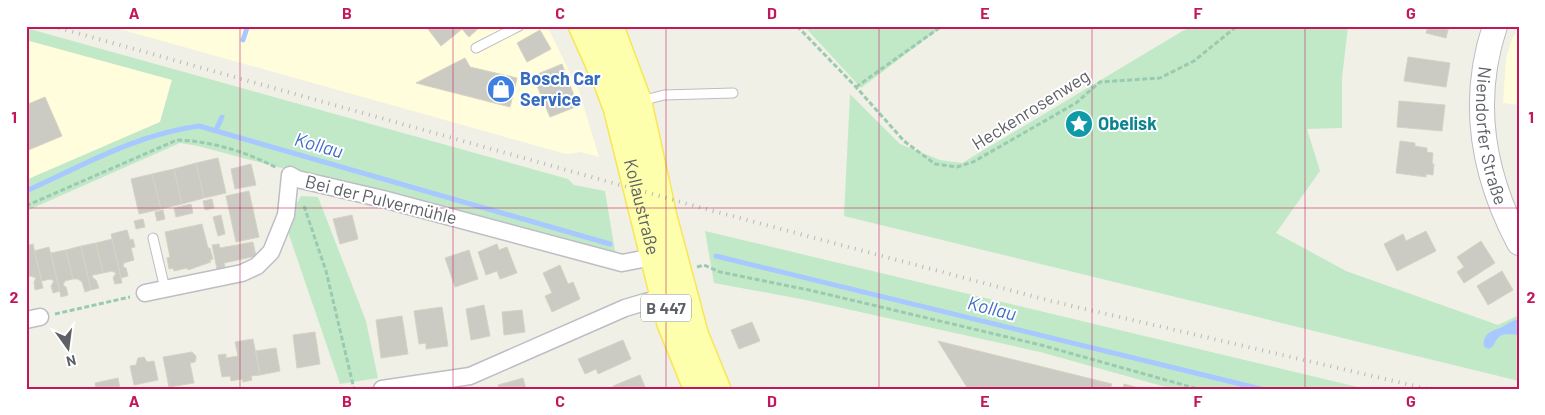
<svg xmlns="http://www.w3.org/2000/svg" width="1545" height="415" font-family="Barlow,sans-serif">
<rect width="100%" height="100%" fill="#f0f0e6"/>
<path fill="#fffddc" d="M109,26H547L579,91L599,157L581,152L566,154Z
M1519,27V105L1503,103L1506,58L1513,37Z
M26,40L172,79L160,122L26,180Z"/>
<path fill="#c1e9c8" d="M804,26H943L861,88Z
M1191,26H1348L1342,78V128L1307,129L1320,171L1276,233L1346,271L1498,325L1519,315V381L844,216L850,94L900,144L940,160L962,163Z
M26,28L568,179L574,185L605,191L616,257L198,146L180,143L26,211V180L160,122L172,80L26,40Z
M301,196L318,197L366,321L378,378L340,384L287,229L292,211Z
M705,231L1366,389H1173L1040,352L806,300L714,283Z"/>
<path fill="#a7c9ff" d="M1519,319V334C1512,336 1505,332 1499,337C1494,341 1495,346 1489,349L1484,347C1482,332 1494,331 1504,326C1509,323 1513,320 1519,319Z"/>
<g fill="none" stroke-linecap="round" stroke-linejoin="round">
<path stroke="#a7c9ff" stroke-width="5" d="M243,40L247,28
M216,130L222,117
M26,191C82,166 137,134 199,126L610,244
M716,256L1261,389"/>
</g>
<path fill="#cbcac3" stroke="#d5d3c3" d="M431,26H481L469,37L462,29L441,46L428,29Z
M1428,26H1449L1446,38L1426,33Z
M540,30L551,49L527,62L517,43Z
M1408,57L1450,63L1446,87L1404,81Z
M465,58L470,67L517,78L510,107L416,83Z
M562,64L578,106L550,117L533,76Z
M45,97L62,136L26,151V105Z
M1399,101L1445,105L1442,131L1397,127Z
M1400,141L1415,143V146L1427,148V152L1433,153L1432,164H1434L1433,175L1426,174V177L1396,173Z
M218,158L226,193L204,198L196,163Z
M196,163L204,198L182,204L174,169Z
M251,164L256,185L235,189L231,169Z
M174,169L182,204L161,209L152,174Z
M152,174L161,209L139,214L131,179Z
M249,191L259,237L236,242L226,196Z
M212,199L214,208L205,210L203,201Z
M191,204L193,213L176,217L174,208Z
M163,210L165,219L157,221L155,212Z
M221,215L225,234L218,236L213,217Z
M352,215L358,239L340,244L333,219Z
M143,219L145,227L136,229L134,221Z
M202,224L208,248H210L213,259L210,260L211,262L188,270L187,268L174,271L173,268L169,269L167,258L170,257L165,232Z
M127,230L130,240L133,239L135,247L131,248L134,260L124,263L123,267L126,268L128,276L121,278L111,234Z
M1426,231L1436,251L1397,271L1384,244L1403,234L1406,241Z
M112,239L122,283L115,284L113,278L116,273L112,271L103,273L96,243Z
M1481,241L1495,263L1464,283L1457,272L1464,267L1457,257Z
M253,242L256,256L224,263L225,267L217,269L212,245L219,244L220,248Z
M96,243L103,273L93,275L92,277L96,280L99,288L91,290L81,246Z
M33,244L43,288L35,290L34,282L36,278L31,276L26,277V246Z
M497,244L499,250L507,247L517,273L500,279L497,271L486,275L478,252Z
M81,246L91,290L85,292L82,282L78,279H73L66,250Z
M49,247L60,291L53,293L51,286L54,281L50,279L42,281L34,251Z
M66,250L73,279L65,281L63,285L66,287L68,295L61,297L51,253Z
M469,250L478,279L455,287L445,258Z
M560,265L568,284L573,282L580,299L552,312L545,296L552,293L543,273Z
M1502,271L1513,290L1488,305L1477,286Z
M484,305L490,336L471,340L466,309Z
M442,307L448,346L426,349V343L419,344L414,311Z
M522,310L525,332L504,335L502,312Z
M402,316L408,354L381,358L376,320Z
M752,322L760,341L739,349L731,330Z
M315,332L320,364L297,368L293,335Z
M253,339L260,375L251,376L252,380L243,382L242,379L231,381L230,376L222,377L218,355L226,354V358L238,356L235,342Z
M623,340L631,359L598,374L596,369L585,374L578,359Z
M938,341L1112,384L1110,389H968Z
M276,348L280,371L260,375L256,351Z
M192,352L196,356V359L195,362L190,363L194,383L169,387L163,357Z
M144,357L147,362L154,361L158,380L134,385L130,366L136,365L138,358Z
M640,375L646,389H614L613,386Z
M118,378L120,389H96L95,383Z
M523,378L526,389H499L498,385Z
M1124,384L1143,389H1123Z"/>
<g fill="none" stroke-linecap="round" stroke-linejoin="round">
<defs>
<path id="lane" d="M476,48L519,26
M641,101L664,95L733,93
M153,238L165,289"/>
<path id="street" d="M145,293L242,273L257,266L271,252L286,215L290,175L297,179L383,199L622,263L653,257
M26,320L40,317
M382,389L470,376L625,308L645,302L664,298"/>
<g id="secondary">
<path id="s1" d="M1495,26C1470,101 1483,175 1519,243"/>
</g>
<g id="primary">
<path id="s2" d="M582,26L607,82L617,109L670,322L697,389"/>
<path d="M610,26L638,101L664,219L695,335L717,389"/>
</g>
</defs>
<use href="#lane" stroke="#bdbec5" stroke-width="11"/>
<use href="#street" stroke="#bdbec5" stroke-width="19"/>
<use href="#secondary" stroke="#bbbdc4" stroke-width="26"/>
<use href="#primary" stroke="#f8e657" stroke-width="29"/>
<path stroke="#9acab0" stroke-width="3" stroke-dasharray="5 2.5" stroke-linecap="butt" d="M797,26L856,87L904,141L935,164L957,167L973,162L1076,103L1100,82L1160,78L1194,61L1237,26
M856,87L942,26
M26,206L177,140C211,141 247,152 277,168
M304,206L326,271L354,389
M697,267L704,265L720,272L809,290L1041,345L1198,389
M55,314L130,297"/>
<use href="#lane" stroke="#fff" stroke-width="9"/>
<use href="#street" stroke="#fff" stroke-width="16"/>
<use href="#secondary" stroke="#fff" stroke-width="24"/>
<use href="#primary" stroke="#feffac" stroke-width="26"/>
<path stroke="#b8b9ba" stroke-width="4" stroke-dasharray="1 6" stroke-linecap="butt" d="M52,26L706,209L1051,301L1428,389"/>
</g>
<path fill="none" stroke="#c2185b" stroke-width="1" stroke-opacity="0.55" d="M240,26V389M453,26V389M666,26V389M879,26V389M1092,26V389M1305,26V389M26,208H1519"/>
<defs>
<symbol id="shop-disc" viewBox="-11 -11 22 22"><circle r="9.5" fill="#3f7fe0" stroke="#fff"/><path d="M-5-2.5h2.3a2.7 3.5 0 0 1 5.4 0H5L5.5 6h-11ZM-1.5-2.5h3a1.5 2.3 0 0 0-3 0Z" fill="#fff"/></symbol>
<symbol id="sight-disc" viewBox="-11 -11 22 22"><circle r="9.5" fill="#0f9aa8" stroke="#fff"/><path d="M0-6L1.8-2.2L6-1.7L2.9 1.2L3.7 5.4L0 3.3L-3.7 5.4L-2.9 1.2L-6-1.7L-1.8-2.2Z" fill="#fff"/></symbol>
</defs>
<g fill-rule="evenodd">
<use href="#shop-disc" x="485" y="73" width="32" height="32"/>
<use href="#sight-disc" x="1063" y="108" width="32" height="32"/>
</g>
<g text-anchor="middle" stroke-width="4" stroke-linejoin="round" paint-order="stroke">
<rect fill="#fff" stroke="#8e9095" stroke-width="1" x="641" y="294.5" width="50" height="27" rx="4"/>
<g font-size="16" font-weight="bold" fill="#5d6067">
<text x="666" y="314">B 447</text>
</g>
<g font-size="18" font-weight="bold" fill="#366cbe" stroke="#fff" text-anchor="start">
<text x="520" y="85">Bosch Car<tspan x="520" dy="21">Service</tspan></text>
</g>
<g font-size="18" fill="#5d6067" stroke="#fff">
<text transform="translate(1031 110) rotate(-32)" y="6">Heckenrosenweg</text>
<text dy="6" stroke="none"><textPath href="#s1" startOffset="112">Niendorfer Straße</textPath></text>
<text transform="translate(381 200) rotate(14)" y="6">Bei der Pulvermühle</text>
<text dy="6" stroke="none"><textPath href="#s2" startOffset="191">Kollaustraße</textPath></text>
</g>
<g font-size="18" font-weight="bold" fill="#0d838f" stroke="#fff" text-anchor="start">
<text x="1098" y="130">Obelisk</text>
</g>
<g font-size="19" font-style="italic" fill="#436dc9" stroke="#fff">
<text transform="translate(319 145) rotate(16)" y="7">Kollau</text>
<text transform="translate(992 308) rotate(14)" y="7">Kollau</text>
</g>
</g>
<rect width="1545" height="415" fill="none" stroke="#ffffff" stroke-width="55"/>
<g transform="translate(68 348) rotate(166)" stroke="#ffffff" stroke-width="4" paint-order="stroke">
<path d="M0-4L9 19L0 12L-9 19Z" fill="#5d6067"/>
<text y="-8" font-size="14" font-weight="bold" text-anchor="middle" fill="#5d6067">N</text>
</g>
<rect x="28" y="28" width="1490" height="360" fill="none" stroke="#c2185b" stroke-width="2"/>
<g font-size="16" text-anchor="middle" font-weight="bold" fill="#c2185b">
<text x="134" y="19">A</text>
<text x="347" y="19">B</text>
<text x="560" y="19">C</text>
<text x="772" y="19">D</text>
<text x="985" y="19">E</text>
<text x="1198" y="19">F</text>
<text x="1411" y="19">G</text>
<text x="14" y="123">1</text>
<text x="1531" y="123">1</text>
<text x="14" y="303">2</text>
<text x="1531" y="303">2</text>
<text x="134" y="407">A</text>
<text x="347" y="407">B</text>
<text x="560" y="407">C</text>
<text x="772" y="407">D</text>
<text x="985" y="407">E</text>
<text x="1198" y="407">F</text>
<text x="1411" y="407">G</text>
</g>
</svg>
